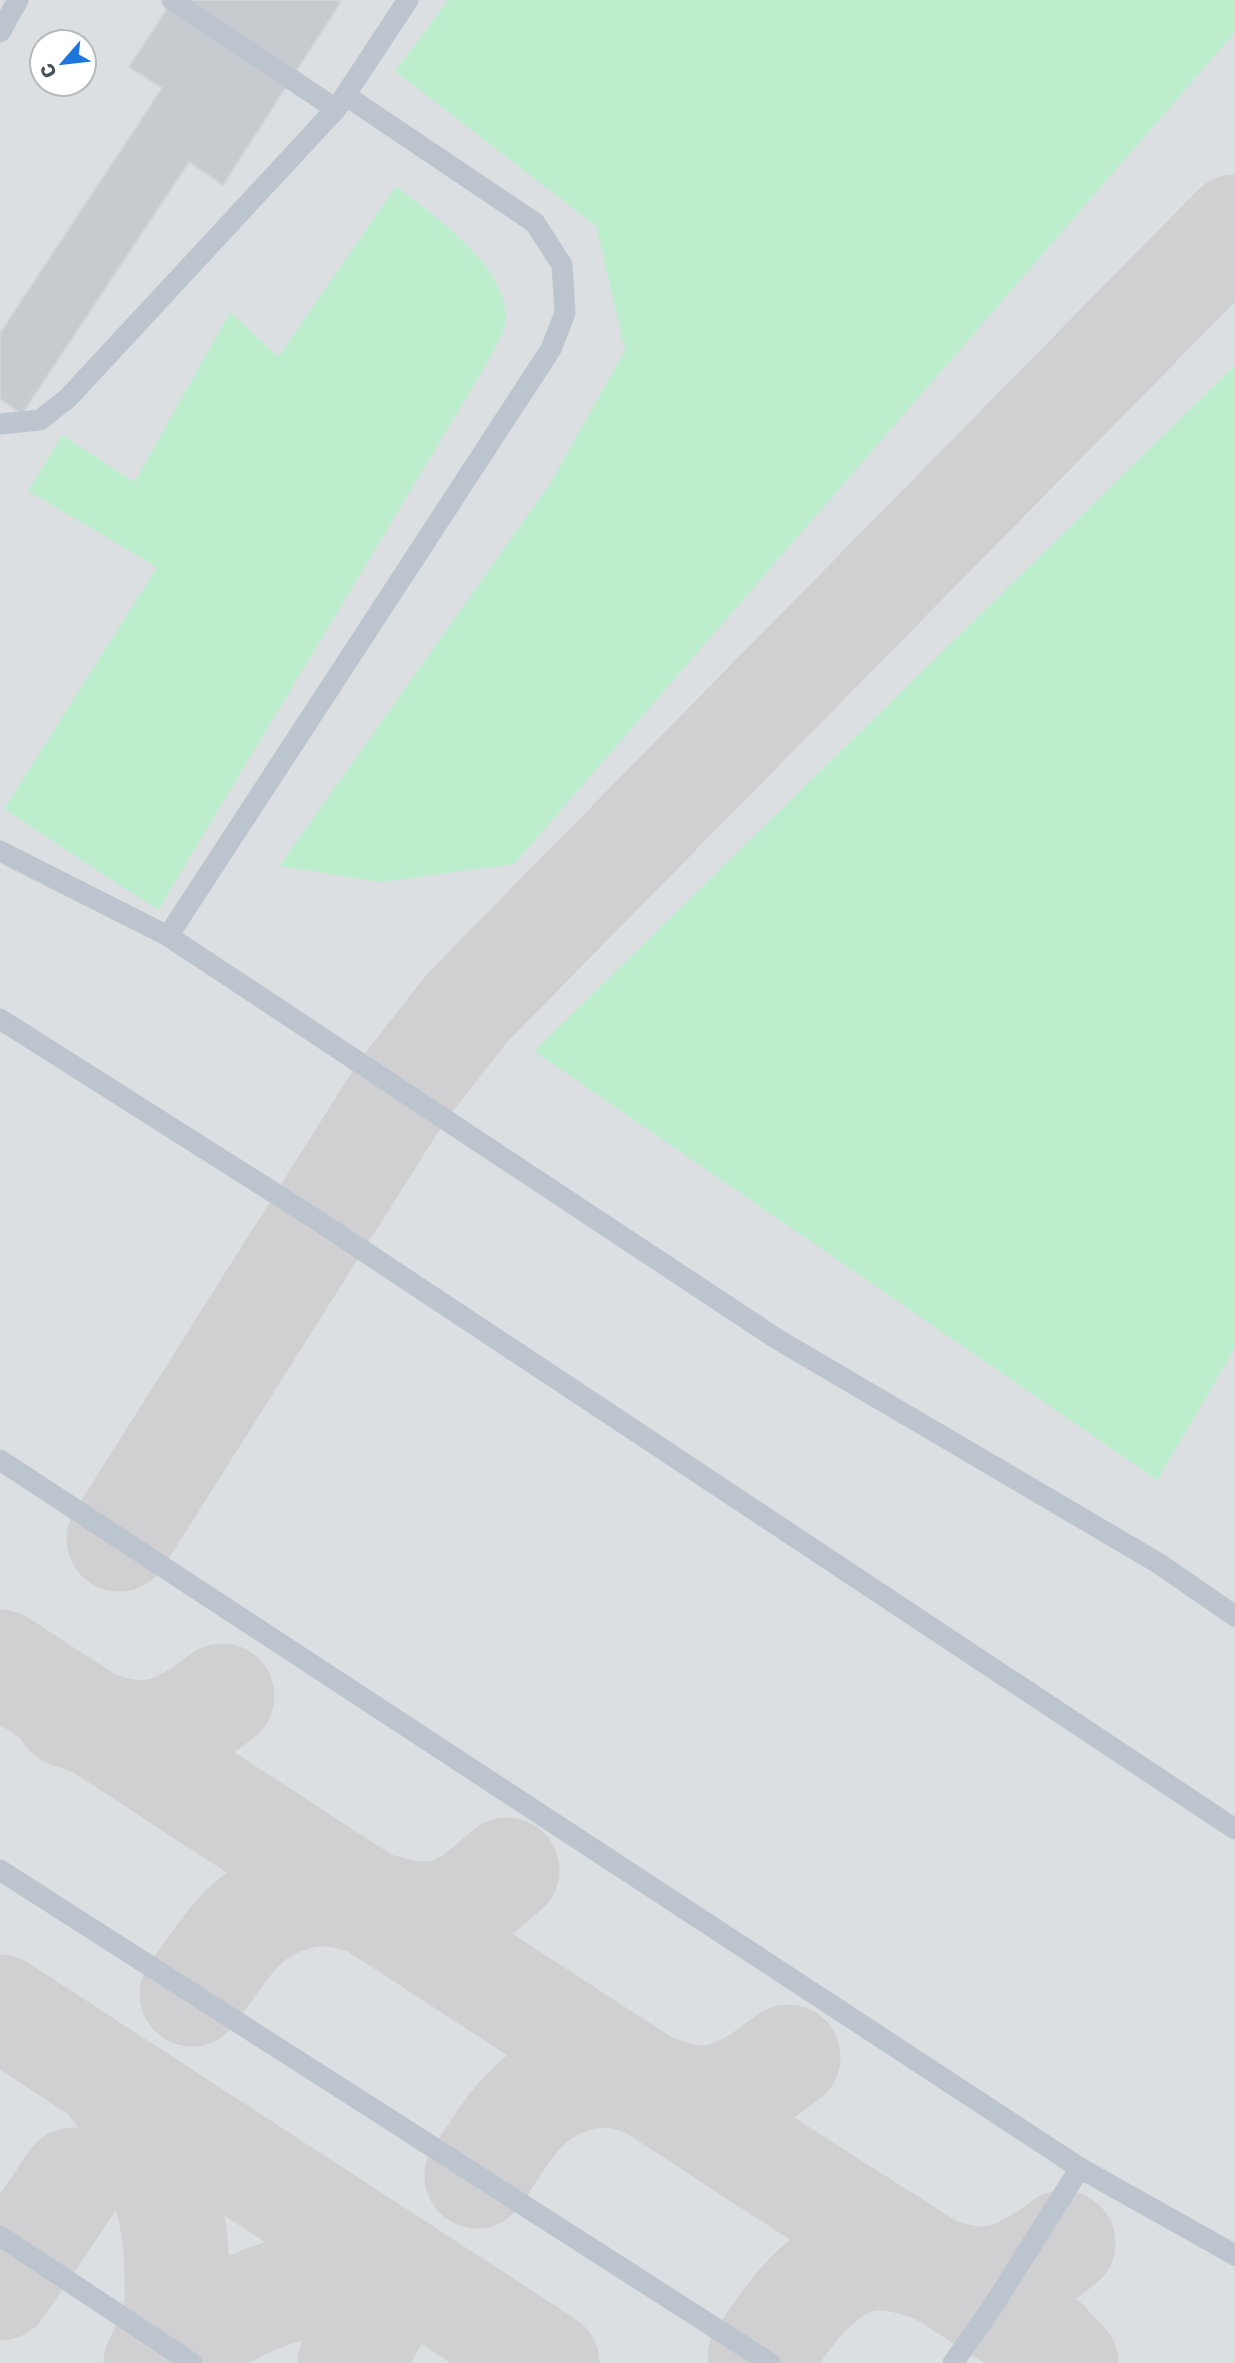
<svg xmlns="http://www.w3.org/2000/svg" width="1235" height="2363" font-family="Rubik,sans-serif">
<rect width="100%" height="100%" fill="#f0eded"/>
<path fill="#dcdfe2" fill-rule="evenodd" d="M0,0H1235V2363H0ZM42,42H84V84H42Z"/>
<path fill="#bceecd" d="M448,0H1235V32L514,864L381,882L279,866L549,485L625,350L596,226L395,71Z
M396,186C436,219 504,261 506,319C506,330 490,356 484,368L158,910L4,809L157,567L28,491L62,435L134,482L230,312L278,357Z
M1235,365V1348L1157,1480L534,1051Z"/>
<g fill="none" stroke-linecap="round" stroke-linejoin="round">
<path stroke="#d0d0d2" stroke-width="105" d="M119,1539L402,1091L468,1007L1235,227
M0,1662L805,2187L1040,2336L1066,2363
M68,1715C138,1738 161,1744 222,1696
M192,1994C211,1969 234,1929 261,1913C282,1900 312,1890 337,1895C375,1901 412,1923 451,1910C473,1902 490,1884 507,1870
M0,2007L547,2363
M106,2077C153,2137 178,2204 177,2281C177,2291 178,2303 176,2313C173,2331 164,2347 156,2363
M477,2176C494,2152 509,2123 532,2103C553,2084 586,2072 616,2076C651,2081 682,2105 719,2096C746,2090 767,2073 788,2057
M0,2288L73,2180
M760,2357C784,2323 808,2284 847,2265C893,2242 940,2281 987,2279C1016,2277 1041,2260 1063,2243
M161,2363C253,2285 321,2269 438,2292
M350,2363L404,2270"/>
</g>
<path fill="#c7cbd0" stroke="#d1d4d9" stroke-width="2" d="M173,0H342L223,185L189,162L22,414L0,399V333L162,88L129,67Z"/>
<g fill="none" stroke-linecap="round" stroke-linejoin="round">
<path stroke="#bcc5cd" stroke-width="21" d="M172,0L336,109L408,0
M0,32L18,0
M0,424L40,420L68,398L336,109
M0,851L168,936L777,1339L1158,1563L1235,1616
M168,936L551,349L565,313L562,265L535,223L345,95
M0,1019L320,1222L1235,1829
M0,1460L1080,2168L1235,2255
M0,1870L770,2363
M0,2236L192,2363
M953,2363L993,2306L1080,2168"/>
</g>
<g transform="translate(63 63) rotate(242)"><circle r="33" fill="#ffffff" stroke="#b5babd" stroke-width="2"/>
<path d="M0-5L12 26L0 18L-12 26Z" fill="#1c76dc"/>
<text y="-10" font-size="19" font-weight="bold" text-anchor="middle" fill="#46525b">С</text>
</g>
</svg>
